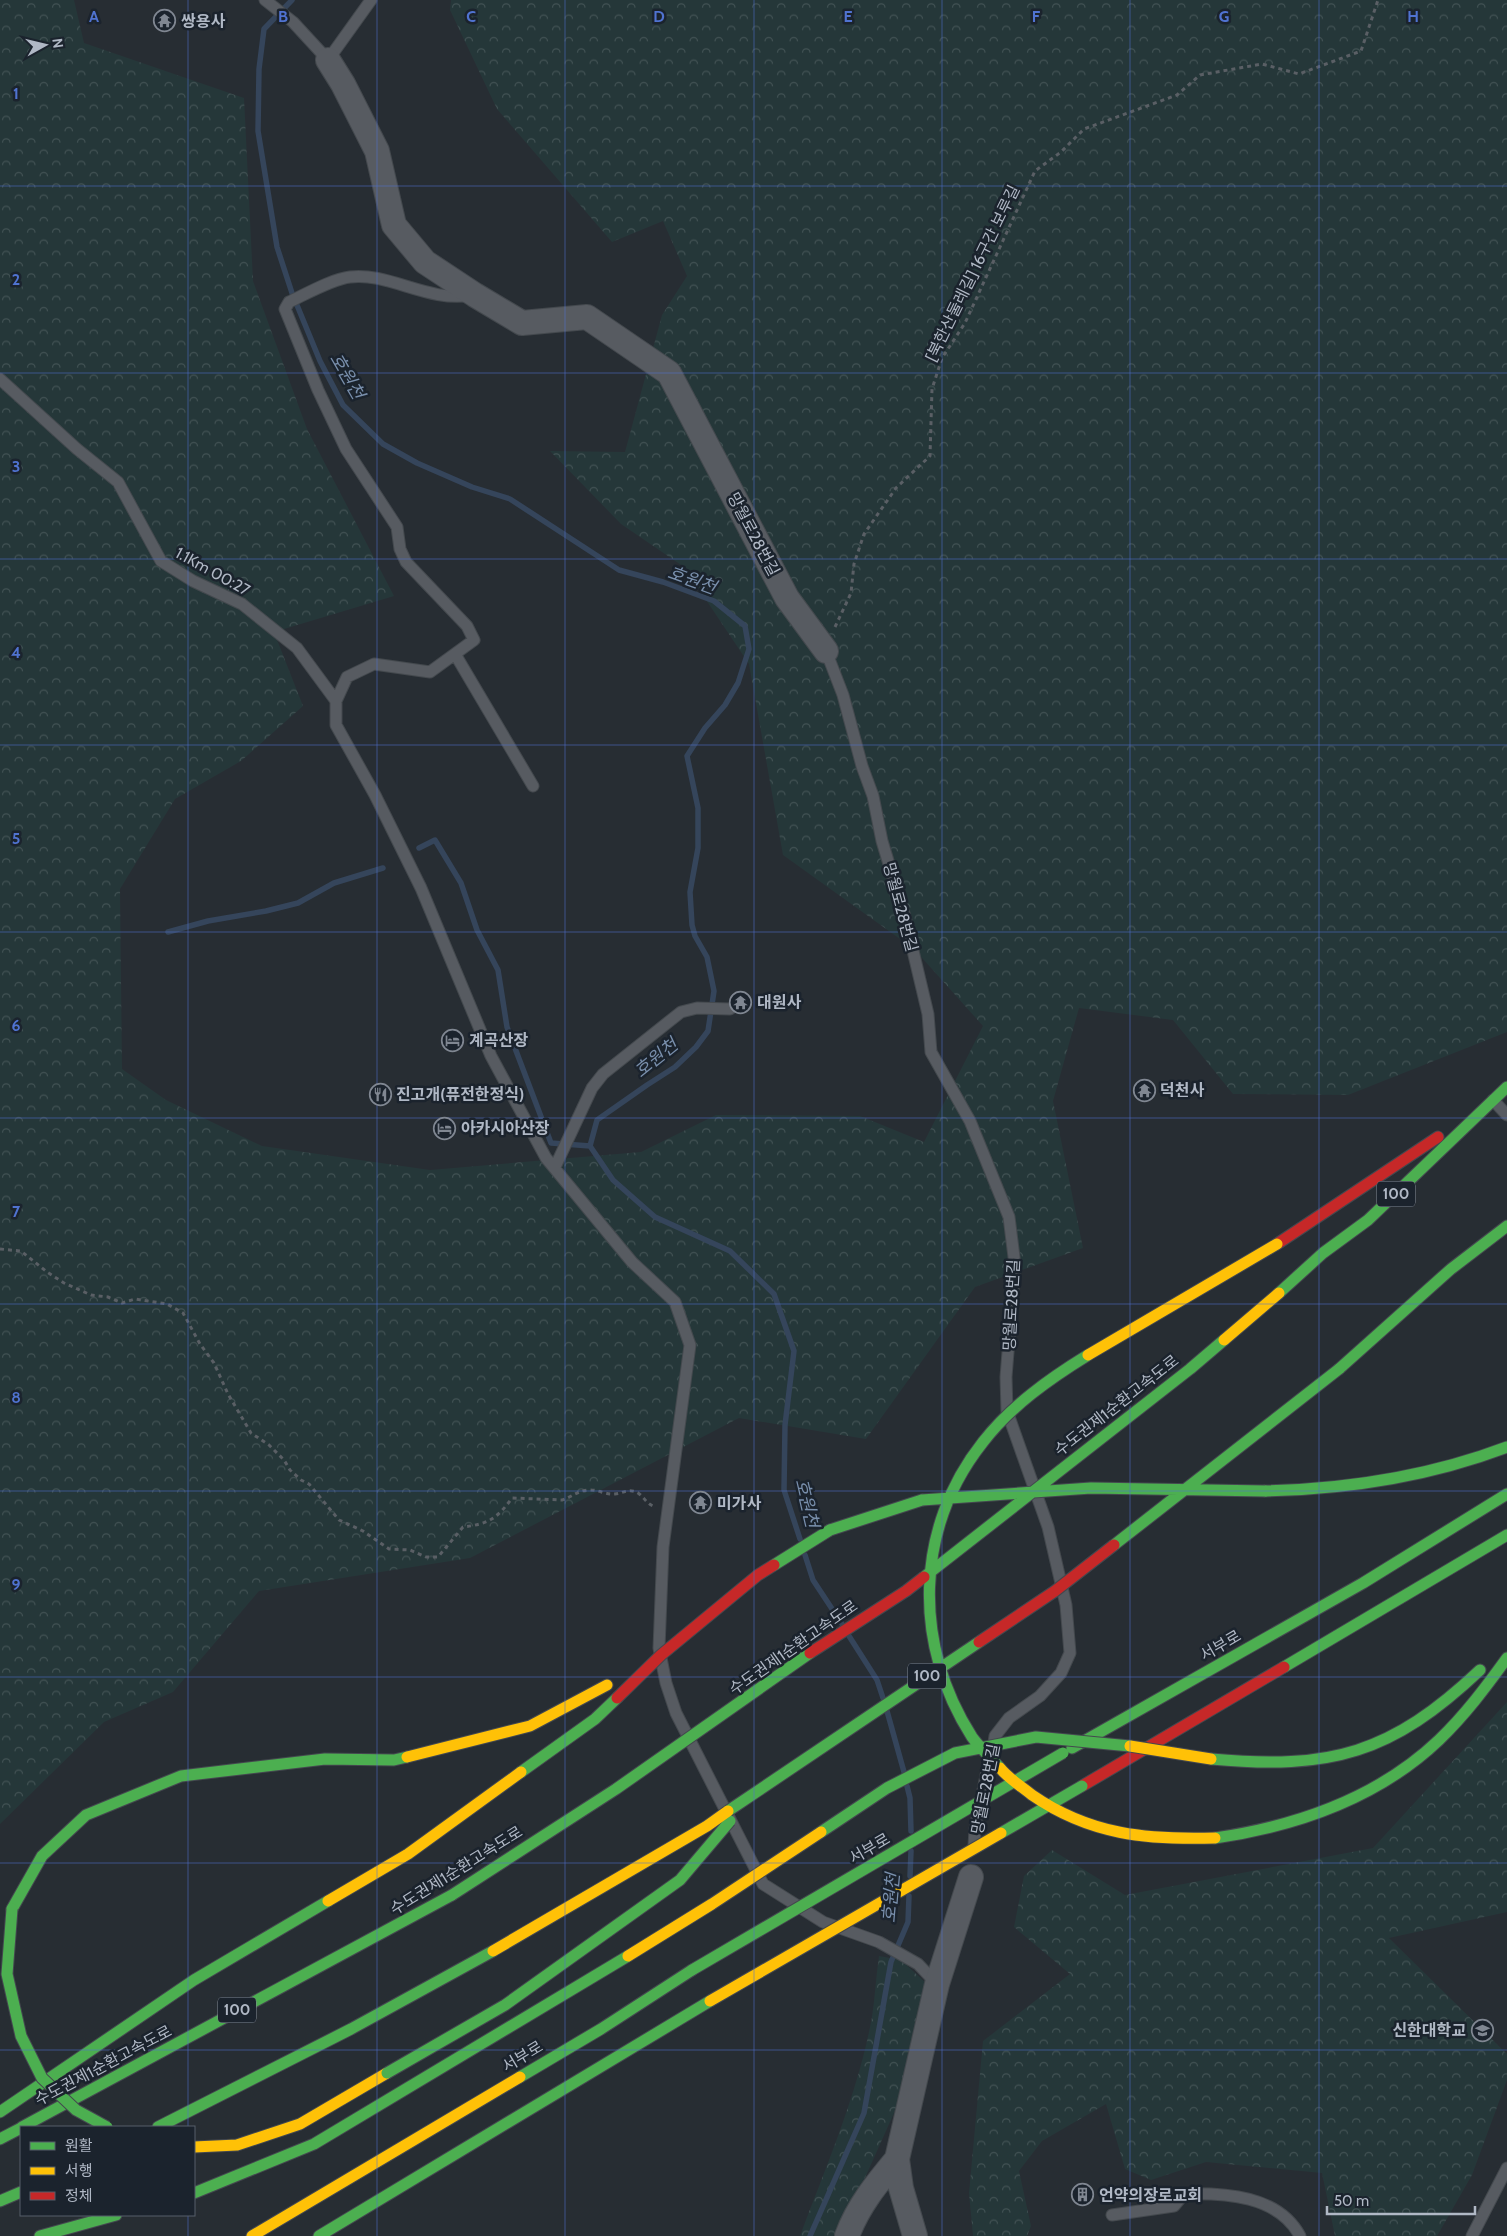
<svg xmlns="http://www.w3.org/2000/svg" width="1507" height="2236" font-family="Cabin,'Noto Sans KR',sans-serif">
<defs>
<pattern id="forest-crowns" width="20" height="18" patternUnits="userSpaceOnUse" patternTransform="scale(1.25)"><rect width="20" height="18" fill="#253739"/><path d="M2 6a3 3 0 1 1 6 0M12 15a3 3 0 1 1 6 0" fill="none" stroke="#425254"/></pattern>
</defs>
<rect width="100%" height="100%" fill="#272d33"/>
<path fill="url(#forest-crowns)" d="M0,0H74L84,43L244,98L253,281L307,429L394,596L274,632L303,706L241,761L175,799L120,889L122,1069L166,1100L262,1146L430,1170L641,1152L716,1115L860,1116L924,1142L983,1026L914,949L783,855L749,664L684,567L621,524L550,451L625,452L662,315L687,276L663,221L612,242L497,109L450,10L451,0H1507V1032L1348,1095L1233,1094L1173,1020L1079,1008L1053,1101L1083,1248L975,1287L866,1439L739,1418L470,1558L259,1591L173,1692L104,1722L0,1824Z
M1507,1702V1912L1389,1938L1507,2054V2080L1472,2175L1437,2236H1335L1322,2173L1206,2162L1151,2180L1125,2169L1106,2104L1042,2141L1019,2171L1031,2226L1027,2236H973L969,2193L983,2041L1070,1974L1014,1927L1024,1876L1052,1850L1125,1895L1373,1848Z
M879,1956L901,1960L927,1984L898,2104L839,2236H800C827,2164 858,2093 872,2017C875,1997 876,1976 879,1956Z"/>
<g fill="none" stroke-linecap="round" stroke-linejoin="round">
<path stroke="#35455b" stroke-width="5.5" d="M292,0L264,29L259,69L258,131L277,247L292,293L320,361L343,405L383,444L417,463L472,487L510,499L619,570L663,582L714,601L745,626L749,649L738,683L725,705L705,728L687,756L698,808V848L690,892L692,925L695,936L707,957L714,991L708,1031L696,1047L675,1067L647,1085L597,1120L590,1146L613,1180L655,1217L730,1251L774,1294L794,1351L785,1425L784,1490L800,1539
M419,848L435,840L461,883L477,930L498,970L507,1027L551,1143L590,1146
M168,932L208,921L266,911L298,903L334,883L383,868
M805,1555L813,1580L842,1624
M849,1636L877,1680L883,1698
M887,1711L904,1772
M907,1786L910,1798L911,1831
M910,1876L911,1851
M810,2236L864,2113L891,1962L908,1922L909,1896"/>
<defs>
<path id="lane" d="M265,0L293,22L328,60L371,0
M472,295C428,303 389,272 350,277C332,279 306,294 289,302L285,309L318,390L346,449L397,527L400,549L406,562L467,626L474,640L430,672L374,664L347,677L336,701V725L375,795L421,888L491,1056L546,1158L632,1262L675,1302L690,1345L663,1547L659,1648L666,1683L676,1713L763,1884L823,1922L879,1942L918,1964L937,1984
M0,379L77,449L118,482L161,561L193,581L242,604L297,648L336,701
M826,651L843,695L862,766L873,796L882,841L905,917L928,1014L931,1052L970,1121L1009,1217L1015,1265L1006,1377L1007,1411L1048,1527L1066,1605L1070,1653L1061,1673L1040,1696L1009,1718L995,1736L994,1743
M455,654L533,786
M1493,1100L1507,1115
M555,1167L592,1088L603,1074L681,1012L697,1008L730,1009
M974,1846L975,1829L989,1761
M1112,2215L1174,2206L1184,2194C1225,2193 1278,2195 1300,2236
M1472,2236L1507,2168"/>
<path id="street" d="M328,60L343,84L377,151L394,225L425,262L475,295L522,323L587,317L669,373L787,598L826,651
M847,2236C858,2206 877,2183 897,2159
M915,2236L901,2188L897,2159L937,1984L971,1877"/>
<path id="fast" d="M1279,1293L1323,1253L1368,1220L1507,1087
M1339,1369L1451,1269L1507,1226
M1265,1491C1349,1489 1428,1477 1507,1447
M830,1530L922,1500
M1284,1667L1507,1535
M1072,1748L1363,1583L1507,1494
M1211,1759C1331,1770 1391,1754 1480,1670
M521,1772L595,1719L617,1698
M1215,1838C1297,1826 1377,1799 1439,1740C1465,1715 1486,1687 1507,1658
M12,1909L42,1856L86,1815L181,1776L325,1759L394,1760L407,1757
M520,2077L601,2029L692,1970
M0,2112L194,1980L328,1901
M22,2127L452,1895
M158,2127L351,2029L493,1951
M0,2139L21,2128
M194,2193L314,2144L628,1956
M0,2201L21,2192
M40,2236L116,2215
M319,2236L710,2001"/>
<path id="slow" d="M407,1757L530,1726L607,1685
M328,1901L408,1854L521,1772
M194,2147L237,2145L300,2124L387,2073
M252,2236L520,2077"/>
<path id="jam" d="M1277,1244L1438,1137
M1082,1786L1284,1667"/>
</defs>
<use href="#lane" stroke="#44494e" stroke-width="13"/>
<use href="#street" stroke="#44494e" stroke-width="26"/>
<use href="#fast" stroke="#44484f" stroke-width="13"/>
<use href="#slow" stroke="#44484f" stroke-width="13"/>
<use href="#jam" stroke="#44484f" stroke-width="13"/>
<path stroke="#5a5f65" stroke-width="3" stroke-dasharray="4 4" stroke-linecap="butt" d="M835,627L851,593L854,564L864,534L896,488L930,456L932,389L942,358L965,323L1035,171L1061,152L1084,129L1177,95L1200,75L1262,64L1299,74L1361,51L1378,0
M0,1249L21,1251L47,1272L64,1283L91,1295L108,1297L122,1303L135,1299L167,1304L183,1313L200,1344L214,1363L228,1394L251,1433L269,1445L284,1460L290,1470L301,1480L309,1484L339,1520L363,1531L389,1549L410,1550L426,1557H438L463,1527C488,1524 497,1519 512,1498L562,1500C572,1497 577,1491 588,1490C597,1489 606,1495 615,1494C623,1493 630,1488 638,1493C644,1497 646,1503 653,1506"/>
<use href="#lane" stroke="#575b61" stroke-width="11"/>
<use href="#street" stroke="#575b61" stroke-width="24"/>
<use href="#fast" stroke="#4caf50" stroke-width="11"/>
<use href="#slow" stroke="#ffc107" stroke-width="11"/>
<use href="#jam" stroke="#c62828" stroke-width="11"/>
<defs>
<path id="fast-bridge" d="M922,1500L1091,1488L1265,1491
M1114,1545L1339,1369
M774,1565L830,1530
M924,1577L1190,1369L1224,1340
M1000,1768C991,1758 980,1748 972,1737C913,1645 914,1529 983,1442C1011,1406 1049,1379 1088,1355
M728,1811L979,1642
M821,1832L887,1788L955,1753L1036,1737L1130,1746
M1001,1833L1082,1786
M452,1895L616,1789L810,1653
M12,1909L7,1974L21,2036L42,2078L76,2110L107,2127
M692,1970L1063,1753
M387,2073L505,2005L680,1880L730,1821"/>
<path id="slow-bridge" d="M1224,1340L1279,1293
M1088,1355L1277,1244
M1130,1746L1211,1759
M1000,1768C1009,1779 1021,1786 1032,1795C1090,1835 1147,1840 1215,1838
M493,1951L707,1826L728,1811
M628,1956L712,1904L821,1832
M710,2001L1001,1833"/>
<path id="jam-bridge" d="M979,1642L1055,1591L1114,1545
M810,1653L906,1591L924,1577
M617,1698L661,1655L758,1575L774,1565"/>
</defs>
<use href="#fast-bridge" stroke="#44484f" stroke-width="13" stroke-linecap="butt"/>
<use href="#slow-bridge" stroke="#44484f" stroke-width="13" stroke-linecap="butt"/>
<use href="#jam-bridge" stroke="#44484f" stroke-width="13" stroke-linecap="butt"/>
<use href="#fast-bridge" stroke="#4caf50" stroke-width="11"/>
<use href="#slow-bridge" stroke="#ffc107" stroke-width="11"/>
<use href="#jam-bridge" stroke="#c62828" stroke-width="11"/>
</g>
<path fill="none" stroke="#5073d1" stroke-width="1" stroke-opacity="0.55" d="M188,0V2127M377,0V2236M565,0V2236M754,0V2236M942,0V2236M1130,0V2236M1319,0V2236M0,186H1507M0,373H1507M0,559H1507M0,745H1507M0,932H1507M0,1118H1507M0,1304H1507M0,1491H1507M0,1677H1507M0,1863H1507M0,2050H1507M188,2215V2236"/>
<defs>
<symbol id="temple-ring" viewBox="-11 -11 22 22"><circle r="9.5" fill="#1b232d" stroke="#808792" stroke-width="1.5"/><path d="M0-6L5-2H3V0L6.5 2.5H4V6H1.5V3h-3V6H-4V2.5H-6.5L-3 0V-2H-5Z" fill="#808792"/></symbol>
<symbol id="hotel-ring" viewBox="-11 -11 22 22"><circle r="9.5" fill="#1b232d" stroke="#808792" stroke-width="1.5"/><path d="M-6-4.5h1.5V1H6V5H4.5V3h-9V5H-6ZM-4 0a1.8 1.8 0 1 1 3.6 0ZM.5 0V-2.5h3Q6-2.5 6 0Z" fill="#808792"/></symbol>
<symbol id="restaurant-ring" viewBox="-11 -11 22 22"><circle r="9.5" fill="#1b232d" stroke="#808792" stroke-width="1.5"/><path d="M-5-6h1v4h1v-4h1v4h1v-4h1v5L-1.5 .5V6h-2V.5L-5-1ZM5-6V6H3V1.5H1.5Q1.5-4 5-6Z" fill="#808792"/></symbol>
<symbol id="university-ring" viewBox="-11 -11 22 22"><circle r="9.5" fill="#1b232d" stroke="#808792" stroke-width="1.5"/><path d="M0-5L7-2L0 1L-7-2ZM-4 1L0 2.5L4 1V4Q0 6-4 4Z" fill="#808792"/></symbol>
<symbol id="building-ring" viewBox="-11 -11 22 22"><circle r="9.5" fill="#1b232d" stroke="#808792" stroke-width="1.5"/><path d="M-4-6H4V6H1V3H-1V6H-4ZM-2.5-4.3h1.7v1.8h-1.7ZM.8-4.3h1.7v1.8H.8ZM-2.5-1h1.7V.8h-1.7ZM.8-1h1.7V.8H.8Z" fill="#808792"/></symbol>
</defs>
<g fill-rule="evenodd">
<use href="#temple-ring" x="152" y="8" width="25" height="25"/>
<use href="#temple-ring" x="728" y="990" width="25" height="25"/>
<use href="#hotel-ring" x="440" y="1028" width="25" height="25"/>
<use href="#temple-ring" x="1132" y="1078" width="25" height="25"/>
<use href="#restaurant-ring" x="368" y="1082" width="25" height="25"/>
<use href="#hotel-ring" x="432" y="1116" width="25" height="25"/>
<use href="#temple-ring" x="688" y="1490" width="25" height="25"/>
<use href="#university-ring" x="1470" y="2018" width="25" height="25"/>
<use href="#building-ring" x="1070" y="2182" width="25" height="25"/>
</g>
<g text-anchor="middle" stroke-width="5" stroke-linejoin="round" paint-order="stroke">
<g fill="#1b232d" stroke="#838b97" stroke-width="1">
<rect x="1377" y="1181.5" width="38" height="25" rx="4"/>
<rect x="908" y="1663.5" width="38" height="25" rx="4"/>
<rect x="218" y="1997.5" width="38" height="25" rx="4"/>
</g>
<g font-size="15" font-weight="bold" fill="#b0b8c5">
<text x="1396" y="1199">100</text>
<text x="927" y="1681">100</text>
<text x="237" y="2015">100</text>
</g>
<g font-size="16" font-weight="bold" fill="#b0b8c5" stroke="#1b232d" text-anchor="start">
<text x="181" y="27">쌍용사</text>
<text x="757" y="1008">대원사</text>
<text x="469" y="1046">계곡산장</text>
<text x="1160" y="1096">덕천사</text>
<text x="396" y="1100">진고개(퓨전한정식)</text>
<text x="461" y="1134">아카시아산장</text>
<text x="717" y="1509">미가사</text>
<text x="1466" y="2036" text-anchor="end">신한대학교</text>
<text x="1099" y="2201">언약의장로교회</text>
</g>
<g font-size="16" fill="#b0b8c5" stroke="#1b232d">
<text transform="translate(972 273) rotate(-64)" y="6">[북한산둘레길] 16구간 보루길</text>
<text transform="translate(754 534) rotate(62)" y="6">망월로28번길</text>
<text transform="translate(213 571) rotate(29)" y="6">1.1Km 00:27</text>
<text transform="translate(901 907) rotate(75)" y="6">망월로28번길</text>
<text transform="translate(1011 1305) rotate(-87)" y="6">망월로28번길</text>
<text transform="translate(1116 1405) rotate(-38)" y="6">수도권제1순환고속도로</text>
<text transform="translate(1220 1645) rotate(-30)" y="6">서부로</text>
<text transform="translate(793 1647) rotate(-35)" y="6">수도권제1순환고속도로</text>
<text transform="translate(985 1789) rotate(-79)" y="6">망월로28번길</text>
<text transform="translate(869 1848) rotate(-30)" y="6">서부로</text>
<text transform="translate(456 1870) rotate(-32)" y="6">수도권제1순환고속도로</text>
<text transform="translate(522 2056) rotate(-31)" y="6">서부로</text>
<text transform="translate(103 2065) rotate(-28)" y="6">수도권제1순환고속도로</text>
</g>
<g font-size="18" font-style="italic" fill="#798fac" stroke="#1b232d">
<text transform="translate(347 376) rotate(60)" y="6">호원천</text>
<text transform="translate(692 580) rotate(20)" y="6">호원천</text>
<text transform="translate(656 1058) rotate(-39)" y="6">호원천</text>
<text transform="translate(807 1503) rotate(77)" y="6">호원천</text>
<text transform="translate(891 1898) rotate(-85)" y="6">호원천</text>
</g>
</g>
<g font-size="16" text-anchor="middle" font-weight="bold" fill="#5073d1" stroke="#1b232d" stroke-width="5" stroke-linejoin="round" paint-order="stroke">
<text x="94" y="22">A</text>
<text x="283" y="22">B</text>
<text x="471" y="22">C</text>
<text x="659" y="22">D</text>
<text x="848" y="22">E</text>
<text x="1036" y="22">F</text>
<text x="1224" y="22">G</text>
<text x="1413" y="22">H</text>
<text x="16" y="99">1</text>
<text x="16" y="285">2</text>
<text x="16" y="472">3</text>
<text x="16" y="658">4</text>
<text x="16" y="844">5</text>
<text x="16" y="1031">6</text>
<text x="16" y="1217">7</text>
<text x="16" y="1403">8</text>
<text x="16" y="1590">9</text>
</g>
<rect x="20" y="2126" width="175" height="90" fill="#1b232d" stroke="#575f6a"/>
<rect x="30" y="2142" width="25" height="8" fill="#4caf50" stroke="#575f6a"/>
<text x="65" y="2151" font-size="15" fill="#b0b8c5">원활</text>
<rect x="30" y="2167" width="25" height="8" fill="#ffc107" stroke="#575f6a"/>
<text x="65" y="2176" font-size="15" fill="#b0b8c5">서행</text>
<rect x="30" y="2192" width="25" height="8" fill="#c62828" stroke="#575f6a"/>
<text x="65" y="2201" font-size="15" fill="#b0b8c5">정체</text>
<g transform="translate(45 45) rotate(82)" stroke="#1b232d" stroke-width="4" paint-order="stroke">
<path d="M0-4L9 19L0 12L-9 19Z" fill="#b0b8c5"/>
<text y="-8" font-size="14" font-weight="bold" text-anchor="middle" fill="#b0b8c5">N</text>
</g>
<path d="M1327 2206v8h148v-8" fill="none" stroke="#b0b8c5" stroke-width="2.5"/>
<text x="1334" y="2206" font-size="15" fill="#b0b8c5" stroke="#1b232d" stroke-width="4" paint-order="stroke">50 m</text>
</svg>
